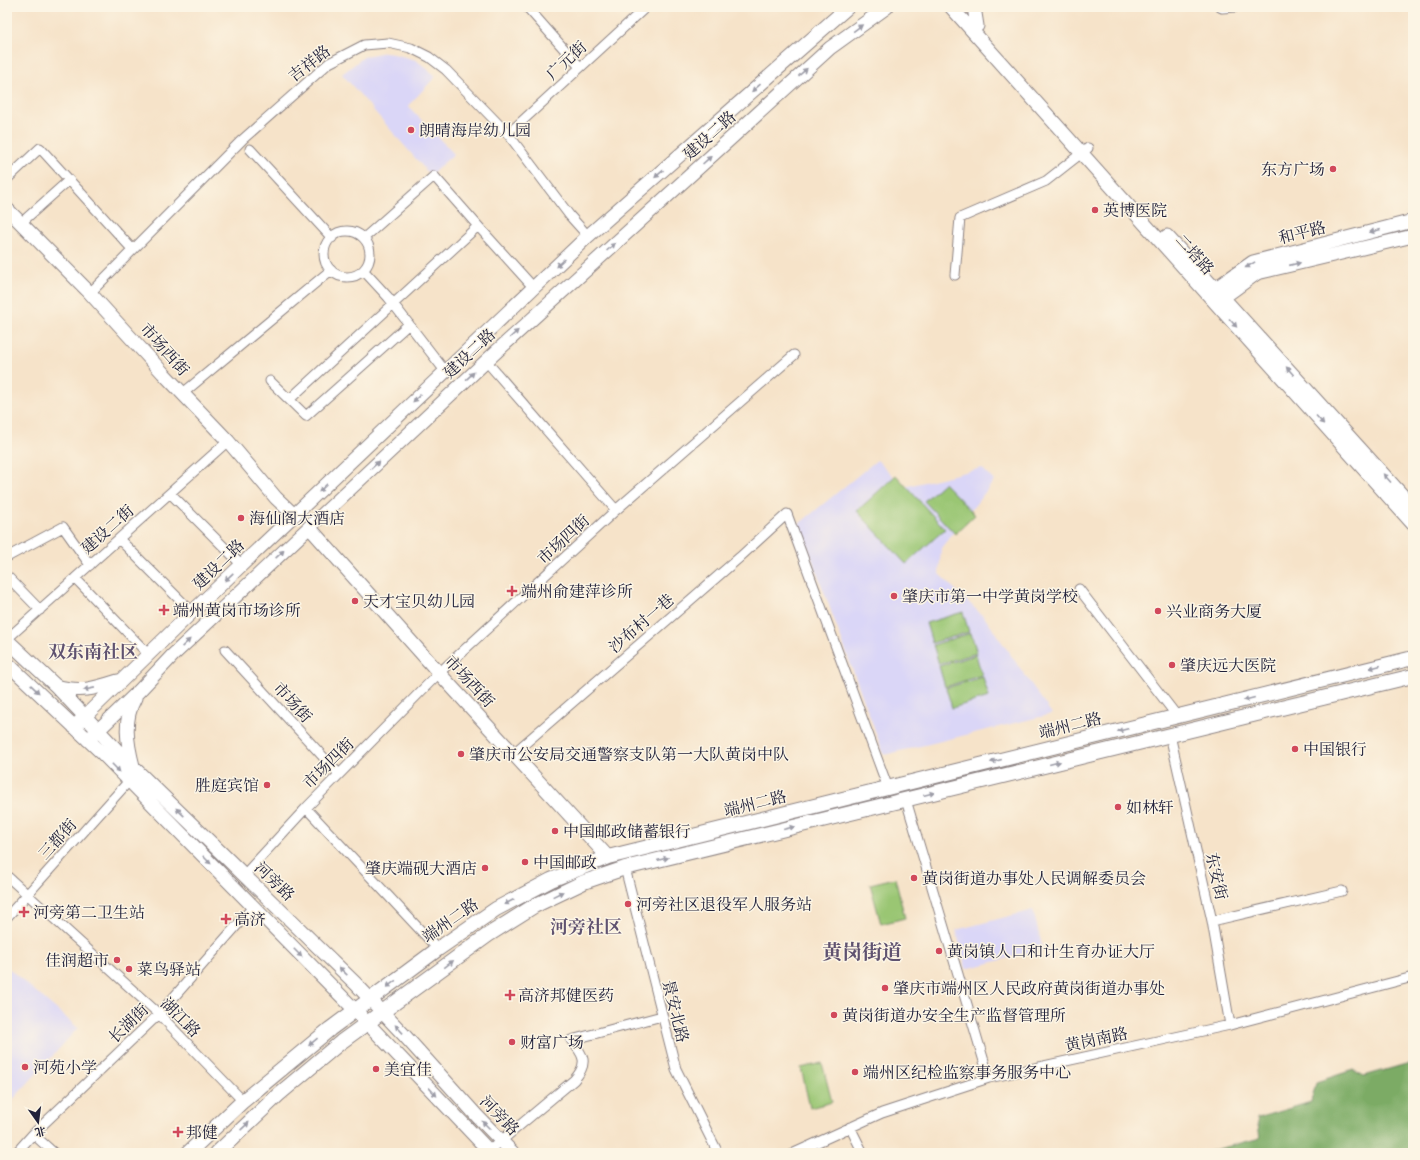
<svg xmlns="http://www.w3.org/2000/svg" width="1420" height="1160" font-family="'Gentium Book Plus','Noto Serif SC',serif">
<rect width="100%" height="100%" fill="#fcf5e5"/>
<filter id="ink" filterUnits="userSpaceOnUse"><feTurbulence type="fractalNoise" baseFrequency=".025" numOctaves="2"/><feDisplacementMap in="SourceGraphic" scale="8" xChannelSelector="R" yChannelSelector="G"/><feConvolveMatrix kernelMatrix="1 2 1 2 8 2 1 2 1" color-interpolation-filters="sRGB"/></filter>
<filter id="wash" filterUnits="userSpaceOnUse"><feTurbulence type="fractalNoise" baseFrequency=".012" numOctaves="4" result="noise"/><feDisplacementMap in="SourceGraphic" scale="16" xChannelSelector="R" yChannelSelector="G"/><feGaussianBlur stdDeviation="0.9" result="paint"/><feColorMatrix in="noise" values="0 0 0 0 0 0 0 0 0 0 0 0 0 0 0 0 0 1.4 0 .05"/><feComposite in="paint" operator="in"/></filter>
<g filter="url(#wash)">
<rect width="100%" height="100%" fill="#f6e3c9"/>
<path fill="#dad6f7" d="M386,52L416,60L436,76L408,106L454,154L430,175L342,74L365,56Z
M877,460L904,487L982,468L994,481L941,548L939,574L985,618L1052,714L884,755L799,524Z
M1033,910L1043,949L966,969L956,930Z
M7,967L78,1028L7,1106Z"/>
<path fill="#9ac673" stroke="#5e7457" d="M896,475L945,529L906,564L857,511Z
M944,483L975,515L955,534L924,501Z
M963,612L969,632L932,643L926,623Z
M971,633L977,653L939,664L933,645Z
M976,655L982,675L945,687L939,666Z
M983,677L989,697L952,708L946,688Z
M895,878L905,918L881,924L870,884Z
M822,1063L832,1102L810,1108L801,1068Z"/>
<path fill="#7bab65" stroke="#4e6650" d="M1413,1062V1153H1203L1260,1138L1257,1118L1311,1102L1316,1082L1353,1070L1364,1076Z"/>
</g>
<g filter="url(#ink)">
<g fill="none" stroke-linecap="round" stroke-linejoin="round">
<defs>
<path id="street" d="M527,7L580,67
M1220,7L1222,8L1236,7
M508,134L646,7
M250,149L332,238
M7,179L40,148L133,250
M21,223L69,180
M324 254a23 23 0 1 1 46 0a23 23 0 1 1-46 0Z
M364,238L434,176L478,226L534,288
M364,271L388,297L445,371
M955,275L960,218L1046,181L1088,148
M90,293L242,140L329,63L364,45L388,43L411,48L429,57L446,70L508,134L570,216L588,236
M486,361L616,510
M270,381L306,416L409,324
M182,394L331,270
M290,399L478,226
M170,493L242,565
M119,539L192,612
M7,557L63,527L90,565
M7,576L40,610
M75,578L148,654
M1079,589L1177,716
M7,639L228,441
M225,650L339,774
M1170,735L1212,921L1230,1025
M514,753L740,557L787,514L888,788
M906,800L989,1078
M306,808L438,949
M625,868L676,1069L718,1153
M244,875L306,808L439,673L616,510L794,355
M7,876L159,1014L243,1101
M7,917L129,781
M1212,921L1342,891
M850,1127L863,1153
M33,1134L54,1153
M489,1151L574,1080C589,1063 584,1055 571,1040L662,1016
M16,1153L33,1134L159,1014L253,907
M794,1153L882,1113L989,1078L1230,1025L1413,977"/>
<path id="secondary" d="M951,7L1413,524
M974,7L977,26
M7,209L90,293L163,373L228,441L276,498L294,515
M1167,236L1413,507
M1209,293L1253,262L1413,221
M1217,302L1257,273L1413,236
M309,527L439,673L608,857
M7,640L56,686L133,767L356,984L404,1035L477,1116L513,1153
M7,663L101,752L355,1010L491,1153
M56,686C81,693 93,689 118,681
M74,727L192,612L588,236L848,7
M88,740L139,691L173,655L497,351L830,48L887,7
M133,766C127,743 123,720 135,698"/>
<path id="primary" d="M188,1153L243,1101L330,1029L438,949L496,909L551,880L608,857L1413,658
M217,1153L278,1095L341,1042L488,935L534,906L584,882L625,868L1413,676"/>
</defs>
<use href="#street" stroke="#8c8282" stroke-width="11"/>
<use href="#secondary" stroke="#8c8282" stroke-width="15"/>
<use href="#primary" stroke="#8c8282" stroke-width="16"/>
<use href="#street" stroke="#fff" stroke-width="9"/>
<use href="#secondary" stroke="#fff" stroke-width="13"/>
<use href="#primary" stroke="#fff" stroke-width="14"/>
</g>
<defs><path id="oneway-solid" d="M-6-.8H1V-3.2L6.5 0L1 3.2V.8H-6Z"/></defs>
<g fill="#9c9ca7">
<use href="#oneway-solid" transform="translate(858 28) rotate(-36)"/>
<use href="#oneway-solid" transform="translate(803 72) rotate(-42)"/>
<use href="#oneway-solid" transform="translate(756 88) rotate(139)"/>
<use href="#oneway-solid" transform="translate(707 160) rotate(-42)"/>
<use href="#oneway-solid" transform="translate(659 174) rotate(139)"/>
<use href="#oneway-solid" transform="translate(1375 231) rotate(166)"/>
<use href="#oneway-solid" transform="translate(611 247) rotate(-42)"/>
<use href="#oneway-solid" transform="translate(560 263) rotate(137)"/>
<use href="#oneway-solid" transform="translate(1295 264) rotate(-13)"/>
<use href="#oneway-solid" transform="translate(1250 265) rotate(149)"/>
<use href="#oneway-solid" transform="translate(1233 323) rotate(48)"/>
<use href="#oneway-solid" transform="translate(514 334) rotate(-42)"/>
<use href="#oneway-solid" transform="translate(1290 371) rotate(-132)"/>
<use href="#oneway-solid" transform="translate(470 376) rotate(-43)"/>
<use href="#oneway-solid" transform="translate(417 398) rotate(136)"/>
<use href="#oneway-solid" transform="translate(1320 420) rotate(48)"/>
<use href="#oneway-solid" transform="translate(375 465) rotate(-43)"/>
<use href="#oneway-solid" transform="translate(1387 478) rotate(-132)"/>
<use href="#oneway-solid" transform="translate(323 488) rotate(136)"/>
<use href="#oneway-solid" transform="translate(280 554) rotate(-43)"/>
<use href="#oneway-solid" transform="translate(229 577) rotate(136)"/>
<use href="#oneway-solid" transform="translate(186 643) rotate(-43)"/>
<use href="#oneway-solid" transform="translate(1375 667) rotate(166)"/>
<use href="#oneway-solid" transform="translate(35 689) rotate(44)"/>
<use href="#oneway-solid" transform="translate(89 689) rotate(169)"/>
<use href="#oneway-solid" transform="translate(1249 699) rotate(166)"/>
<use href="#oneway-solid" transform="translate(1123 730) rotate(166)"/>
<use href="#oneway-solid" transform="translate(996 761) rotate(166)"/>
<use href="#oneway-solid" transform="translate(1055 763) rotate(-14)"/>
<use href="#oneway-solid" transform="translate(116 768) rotate(46)"/>
<use href="#oneway-solid" transform="translate(929 794) rotate(-14)"/>
<use href="#oneway-solid" transform="translate(180 812) rotate(-136)"/>
<use href="#oneway-solid" transform="translate(789 828) rotate(-14)"/>
<use href="#oneway-solid" transform="translate(663 859) rotate(-14)"/>
<use href="#oneway-solid" transform="translate(207 860) rotate(45)"/>
<use href="#oneway-solid" transform="translate(558 894) rotate(-26)"/>
<use href="#oneway-solid" transform="translate(509 902) rotate(152)"/>
<use href="#oneway-solid" transform="translate(298 953) rotate(45)"/>
<use href="#oneway-solid" transform="translate(449 964) rotate(-37)"/>
<use href="#oneway-solid" transform="translate(343 971) rotate(-136)"/>
<use href="#oneway-solid" transform="translate(391 984) rotate(144)"/>
<use href="#oneway-solid" transform="translate(399 1029) rotate(-133)"/>
<use href="#oneway-solid" transform="translate(313 1042) rotate(140)"/>
<use href="#oneway-solid" transform="translate(433 1092) rotate(47)"/>
<use href="#oneway-solid" transform="translate(486 1125) rotate(-135)"/>
<use href="#oneway-solid" transform="translate(245 1126) rotate(-43)"/>
</g>
</g>
<g fill="#d1495b" stroke="#fcf5e5" stroke-width="1.5">
<circle cx="411" cy="130" r="4"/>
<circle cx="1333" cy="169" r="4"/>
<circle cx="1095" cy="210" r="4"/>
<circle cx="241" cy="518" r="4"/>
<path d="M510 585h4v4h4v4h-4v4h-4v-4h-4v-4h4z"/>
<circle cx="894" cy="596" r="4"/>
<circle cx="355" cy="601" r="4"/>
<path d="M162 604h4v4h4v4h-4v4h-4v-4h-4v-4h4z"/>
<circle cx="1158" cy="611" r="4"/>
<circle cx="1172" cy="665" r="4"/>
<circle cx="1295" cy="749" r="4"/>
<circle cx="461" cy="754" r="4"/>
<circle cx="267" cy="785" r="4"/>
<circle cx="1118" cy="807" r="4"/>
<circle cx="555" cy="831" r="4"/>
<circle cx="525" cy="862" r="4"/>
<circle cx="485" cy="868" r="4"/>
<circle cx="914" cy="878" r="4"/>
<circle cx="628" cy="904" r="4"/>
<path d="M22 906h4v4h4v4h-4v4h-4v-4h-4v-4h4z"/>
<path d="M224 913h4v4h4v4h-4v4h-4v-4h-4v-4h4z"/>
<circle cx="939" cy="951" r="4"/>
<circle cx="117" cy="960" r="4"/>
<circle cx="129" cy="969" r="4"/>
<circle cx="885" cy="988" r="4"/>
<path d="M508 989h4v4h4v4h-4v4h-4v-4h-4v-4h4z"/>
<circle cx="834" cy="1015" r="4"/>
<circle cx="512" cy="1042" r="4"/>
<circle cx="25" cy="1067" r="4"/>
<circle cx="376" cy="1069" r="4"/>
<circle cx="855" cy="1072" r="4"/>
<path d="M176 1126h4v4h4v4h-4v4h-4v-4h-4v-4h4z"/>
</g>
<g text-anchor="middle" stroke-width="3" stroke-linejoin="round" paint-order="stroke">
<g font-size="16" fill="#22223b" stroke="#fcf5e5">
<text transform="translate(566 60) rotate(-43)" y="6">广元街</text>
<text transform="translate(309 63) rotate(-38)" y="6">吉祥路</text>
<text transform="translate(709 135) rotate(-42)" y="6">建设二路</text>
<text transform="translate(1302 232) rotate(-14)" y="6">和平路</text>
<text transform="translate(1195 254) rotate(48)" y="6">二塔路</text>
<text transform="translate(165 349) rotate(48)" y="6">市场西街</text>
<text transform="translate(469 353) rotate(-43)" y="6">建设二路</text>
<text transform="translate(107 529) rotate(-42)" y="6">建设二街</text>
<text transform="translate(563 539) rotate(-43)" y="6">市场四街</text>
<text transform="translate(218 564) rotate(-44)" y="6">建设二路</text>
<text transform="translate(641 623) rotate(-41)" y="6">沙布村一巷</text>
<text transform="translate(470 681) rotate(47)" y="6">市场西街</text>
<text transform="translate(293 702) rotate(47)" y="6">市场街</text>
<text transform="translate(1070 725) rotate(-14)" y="6">端州二路</text>
<text transform="translate(328 763) rotate(-45)" y="6">市场四街</text>
<text transform="translate(755 803) rotate(-14)" y="6">端州二路</text>
<text transform="translate(57 839) rotate(-48)" y="6">三都街</text>
<text transform="translate(1217 876) rotate(77)" y="6">东安街</text>
<text transform="translate(275 881) rotate(44)" y="6">河旁路</text>
<text transform="translate(450 920) rotate(-35)" y="6">端州二路</text>
<text transform="translate(676 1011) rotate(76)" y="6">景安北路</text>
<text transform="translate(181 1017) rotate(45)" y="6">湖江路</text>
<text transform="translate(128 1023) rotate(-44)" y="6">长湖街</text>
<text transform="translate(1096 1039) rotate(-12)" y="6">黄岗南路</text>
<text transform="translate(500 1115) rotate(46)" y="6">河旁路</text>
</g>
<g font-size="16" fill="#22223b" stroke="#fcf5e5" text-anchor="start">
<text x="419" y="136">朗晴海岸幼儿园</text>
<text x="1325" y="175" text-anchor="end">东方广场</text>
<text x="1103" y="216">英博医院</text>
<text x="249" y="524">海仙阁大酒店</text>
<text x="521" y="597">端州俞建萍诊所</text>
<text x="902" y="602">肇庆市第一中学黄岗学校</text>
<text x="363" y="607">天才宝贝幼儿园</text>
<text x="173" y="616">端州黄岗市场诊所</text>
<text x="1166" y="617">兴业商务大厦</text>
<text x="1180" y="671">肇庆远大医院</text>
<text x="1303" y="755">中国银行</text>
<text x="469" y="760">肇庆市公安局交通警察支队第一大队黄岗中队</text>
<text x="259" y="791" text-anchor="end">胜庭宾馆</text>
<text x="1126" y="813">如林轩</text>
<text x="563" y="837">中国邮政储蓄银行</text>
<text x="533" y="868">中国邮政</text>
<text x="477" y="874" text-anchor="end">肇庆端砚大酒店</text>
<text x="922" y="884">黄岗街道办事处人民调解委员会</text>
<text x="636" y="910">河旁社区退役军人服务站</text>
<text x="33" y="918">河旁第二卫生站</text>
<text x="234" y="925">高济</text>
<text x="947" y="957">黄岗镇人口和计生育办证大厅</text>
<text x="109" y="966" text-anchor="end">佳润超市</text>
<text x="137" y="975">菜鸟驿站</text>
<text x="893" y="994">肇庆市端州区人民政府黄岗街道办事处</text>
<text x="518" y="1001">高济邦健医药</text>
<text x="842" y="1021">黄岗街道办安全生产监督管理所</text>
<text x="520" y="1048">财富广场</text>
<text x="33" y="1073">河苑小学</text>
<text x="384" y="1075">美宜佳</text>
<text x="863" y="1078">端州区纪检监察事务服务中心</text>
<text x="186" y="1138">邦健</text>
</g>
<g font-size="18" font-weight="bold" fill="#5f5270" stroke="#fcf5e5">
<text x="93" y="658">双东南社区</text>
<text x="586" y="933">河旁社区</text>
</g>
<g font-size="20" font-weight="bold" fill="#5f5270" stroke="#fcf5e5">
<text x="862" y="959">黄岗街道</text>
</g>
</g>
<rect width="1420" height="1160" fill="none" stroke="#fcf5e5" stroke-width="24"/>
<g transform="translate(38 1122) rotate(166)" stroke="#fcf5e5" stroke-width="3" paint-order="stroke">
<path d="M0-3L7 15L0 10L-7 15Z" fill="#22223b"/>
<text y="-6" font-size="11" font-weight="bold" text-anchor="middle" fill="#22223b">北</text>
</g>
</svg>
